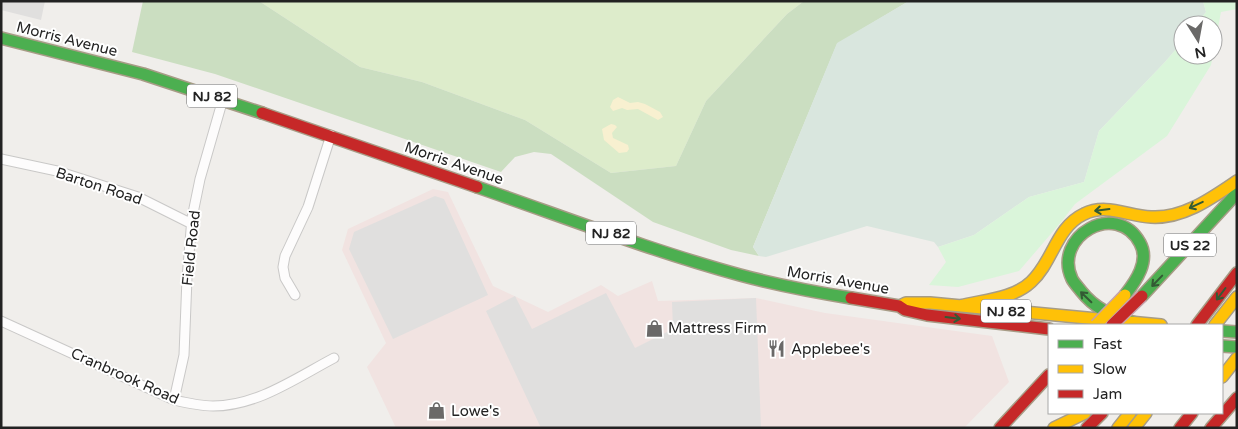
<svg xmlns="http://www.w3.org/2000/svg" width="1238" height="429" font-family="'Varela Round',sans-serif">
<rect width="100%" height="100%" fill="#f0eeeb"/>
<path fill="#f1e3e1" d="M433,189L448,192L493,286L548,312L601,285L618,296L652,281L658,301L756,298L825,313L992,336L1009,382L964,428H396L367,367L386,343L342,250L348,229Z"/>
<path fill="#ddeccb" d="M259,1H804L787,14L706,101L676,166L611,173L525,120L422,82L360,67Z"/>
<path fill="#cbdec1" d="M143,1H259L360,67L422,82L525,120L611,173L676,166L706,101L787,14L804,1H909L837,44L753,247L759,256L731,250L653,222L551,154L534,152L515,157L501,172L215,74L132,52Z"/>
<path fill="#d9e6de" d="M909,1H1203L1206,12L1196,25H1183V41L1165,62L1099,131L1084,182L1029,197L974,235L938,247L934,242L867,226L766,257L759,256L753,247L837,43Z"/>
<path fill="#f8f0d0" d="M618,97L630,103L638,102L645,104L660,112L663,117L658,120L638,109L627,110L622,108L613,111L610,107L613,100Z
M611,124L615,125L617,127L612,133L613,138L628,145L629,149L627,152L619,153L604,140L602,129Z"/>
<path fill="#daf5da" d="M1203,1H1237V9L1221,12L1211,65L1167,136L1075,204L1062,221L1019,271L958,287L929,285L946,262L938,247L974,235L1029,197L1084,182L1099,131L1165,62L1183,41V55H1213V25H1196L1206,12Z"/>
<path fill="#e0dfde" d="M1,1H45L41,20L1,10Z
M435,196L444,199L488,295L393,339L349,249L354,232Z
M606,293L635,348L673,329L672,302L756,298L761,428H541L486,311L515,296L532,329Z"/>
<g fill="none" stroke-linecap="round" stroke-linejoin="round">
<defs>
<path id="street" d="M1,159L57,171L138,197L192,224
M295,295L285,278L283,267L285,256L308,207L331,135
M1,321L174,400C187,403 200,406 213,406C257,406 296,378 334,358
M174,400L184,355L187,278L192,218L200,179L223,99"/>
<path id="fast" d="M1,38L143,74L262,113
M477,187C564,217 652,251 740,275C777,285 814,292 851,298
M1125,295C1136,281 1150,261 1140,243C1116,199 1052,237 1072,279C1074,283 1078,287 1081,291C1095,309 1115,318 1136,323
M1142,296L1237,193
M1222,331L1237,332
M1222,346L1237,347"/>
<path id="slow" d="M902,305L906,303H930L1161,325
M960,306C983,300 1013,299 1031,282C1053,262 1056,227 1084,214C1106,203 1128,216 1151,217C1183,219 1212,198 1237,181
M1215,325L1237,297
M1222,377L1237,358
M1054,428L1085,413
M1118,428L1130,413
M1134,428L1146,413"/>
<path id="jam" d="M262,113L477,187
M851,298L899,306L905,310L927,315L1049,329
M1197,325L1237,273
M1000,428L1049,375
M1087,428L1102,413
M1180,428L1192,413
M1211,428L1237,398"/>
</defs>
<use href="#street" stroke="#c9c8c7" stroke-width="11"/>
<use href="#fast" stroke="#a79c86" stroke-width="14"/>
<use href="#slow" stroke="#a79c86" stroke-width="14"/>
<use href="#jam" stroke="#a79c86" stroke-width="14"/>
<use href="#street" stroke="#fdfcfc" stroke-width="9"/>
<use href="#fast" stroke="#4caf50" stroke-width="11"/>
<use href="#slow" stroke="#ffc107" stroke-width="11"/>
<use href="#jam" stroke="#c62828" stroke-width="11"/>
<defs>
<path id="slow-bridge" d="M1096,325L1125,295"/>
<path id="jam-bridge" d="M1112,325L1142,296"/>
</defs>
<use href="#slow-bridge" stroke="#c5a2ac" stroke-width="14" stroke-linecap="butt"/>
<use href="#jam-bridge" stroke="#c5a2ac" stroke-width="14" stroke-linecap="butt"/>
<use href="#slow-bridge" stroke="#ffc107" stroke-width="11"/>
<use href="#jam-bridge" stroke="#c62828" stroke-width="11"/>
</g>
<defs><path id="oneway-shaft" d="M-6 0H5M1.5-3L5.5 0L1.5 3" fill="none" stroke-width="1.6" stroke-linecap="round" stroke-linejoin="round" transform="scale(1.25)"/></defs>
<g stroke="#335a34">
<use href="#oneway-shaft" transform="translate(1196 205) rotate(155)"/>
<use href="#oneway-shaft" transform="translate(1102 210) rotate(173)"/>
<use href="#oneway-shaft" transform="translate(1157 281) rotate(134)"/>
<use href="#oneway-shaft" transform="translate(1221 294) rotate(127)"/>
<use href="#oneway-shaft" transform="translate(1086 297) rotate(-136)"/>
<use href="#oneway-shaft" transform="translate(953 318) rotate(7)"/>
</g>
<defs>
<symbol id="shop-bare" viewBox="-9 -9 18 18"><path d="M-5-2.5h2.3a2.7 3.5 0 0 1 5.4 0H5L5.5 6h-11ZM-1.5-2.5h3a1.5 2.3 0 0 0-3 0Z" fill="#6a6968" stroke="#fff" stroke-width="2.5" paint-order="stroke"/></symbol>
<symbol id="restaurant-bare" viewBox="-9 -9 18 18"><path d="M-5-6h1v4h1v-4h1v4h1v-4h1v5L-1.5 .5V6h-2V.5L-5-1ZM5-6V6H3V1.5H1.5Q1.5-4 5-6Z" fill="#6a6968" stroke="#fff" stroke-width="2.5" paint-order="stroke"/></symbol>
</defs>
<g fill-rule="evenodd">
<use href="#shop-bare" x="642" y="316" width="25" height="25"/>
<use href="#restaurant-bare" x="764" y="336" width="25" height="25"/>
<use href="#shop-bare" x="424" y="398" width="25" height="25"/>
</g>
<g text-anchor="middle" stroke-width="4" stroke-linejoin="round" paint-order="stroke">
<g fill="#fff" stroke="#646464" stroke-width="1">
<rect x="187" y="84.5" width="50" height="23" rx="4"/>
<rect x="586" y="221.5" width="50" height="23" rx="4"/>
<rect x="1164" y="233.5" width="52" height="23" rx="4"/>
<rect x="981" y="299.5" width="50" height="23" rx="4"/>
</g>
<g font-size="14" font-weight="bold" fill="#222">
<text x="212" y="101">NJ 82</text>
<text x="611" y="238">NJ 82</text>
<text x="1190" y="250">US 22</text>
<text x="1006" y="316">NJ 82</text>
</g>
<g font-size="15" fill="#222" stroke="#fff">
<text transform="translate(67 39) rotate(14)" y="5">Morris Avenue</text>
<text transform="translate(454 163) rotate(19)" y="5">Morris Avenue</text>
<text transform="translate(99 186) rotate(18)" y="5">Barton Road</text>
<text transform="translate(191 248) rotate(-84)" y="5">Field Road</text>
<text transform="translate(838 280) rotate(10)" y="5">Morris Avenue</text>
<text transform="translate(125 376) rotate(24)" y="5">Cranbrook Road</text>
</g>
<g font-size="15" fill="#222" stroke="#fff" text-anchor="start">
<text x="668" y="333">Mattress Firm</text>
<text x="791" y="354">Applebee's</text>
<text x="451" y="416">Lowe's</text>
</g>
</g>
<rect width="1238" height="429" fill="none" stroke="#222222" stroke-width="5"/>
<rect x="1048" y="324" width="175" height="90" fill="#ffffff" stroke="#a7a7a7"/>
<rect x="1058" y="340" width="25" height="8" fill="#4caf50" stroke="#a7a7a7"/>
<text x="1093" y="349" font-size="15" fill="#222222">Fast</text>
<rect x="1058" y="365" width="25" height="8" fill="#ffc107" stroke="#a7a7a7"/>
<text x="1093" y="374" font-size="15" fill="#222222">Slow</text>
<rect x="1058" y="390" width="25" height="8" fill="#c62828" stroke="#a7a7a7"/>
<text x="1093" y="399" font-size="15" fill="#222222">Jam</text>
<g transform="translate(1198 40) rotate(169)"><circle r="24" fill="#ffffff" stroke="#a7a7a7"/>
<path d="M0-4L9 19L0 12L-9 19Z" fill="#6a6968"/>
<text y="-8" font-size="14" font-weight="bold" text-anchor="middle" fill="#222222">N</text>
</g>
</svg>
